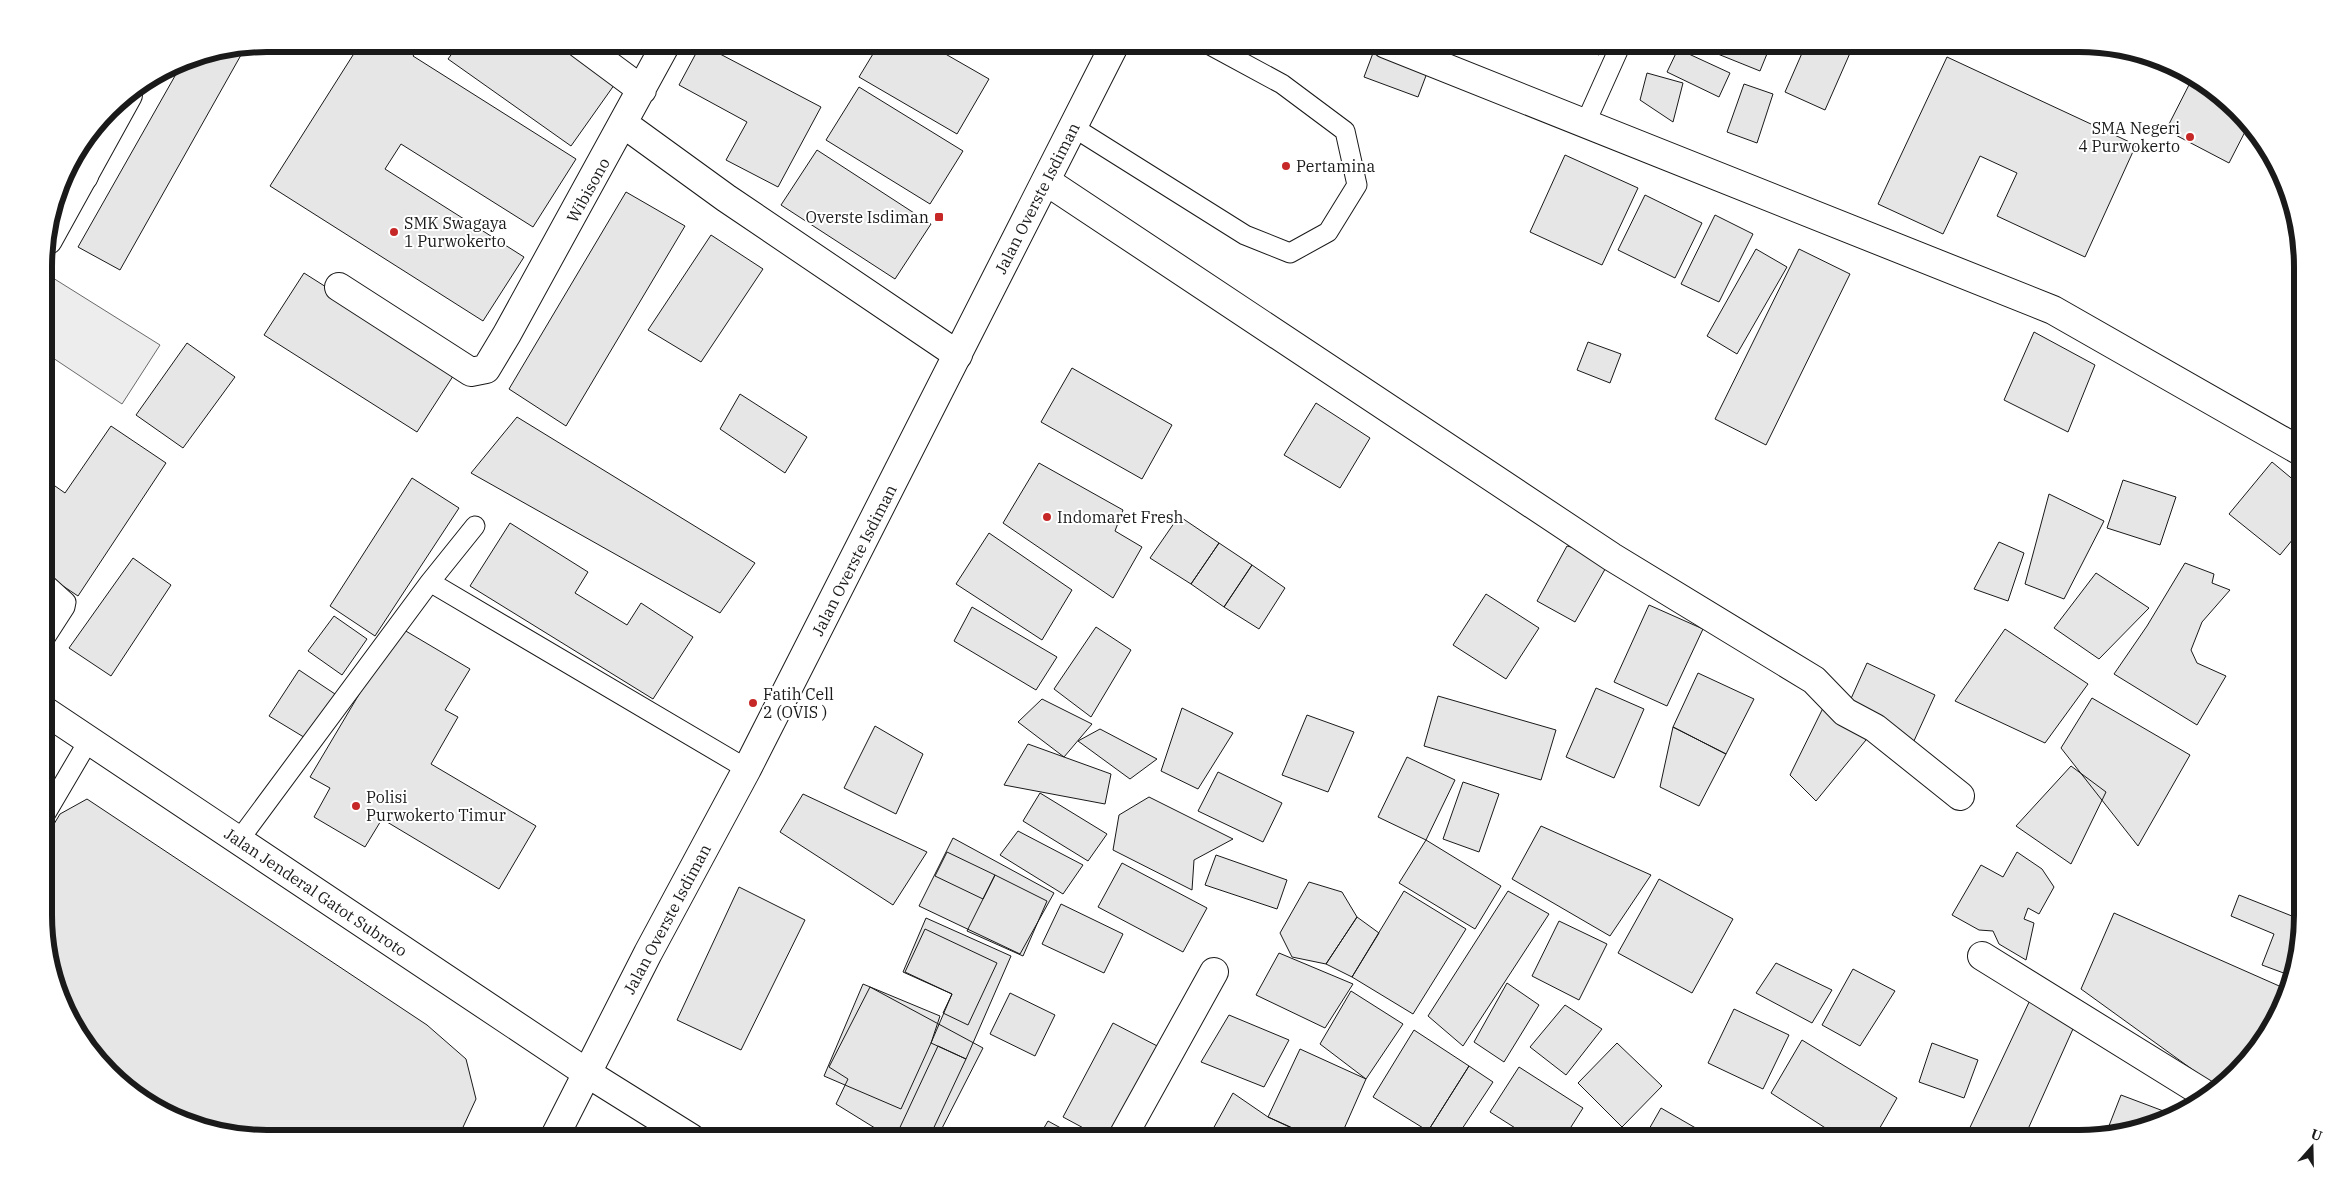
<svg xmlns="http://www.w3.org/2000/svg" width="2347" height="1182" font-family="'IBM Plex Serif',serif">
<rect width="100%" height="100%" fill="#fff"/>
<path fill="#ededed" stroke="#6a6a6a" d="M53,278L160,345L122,404L44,352V294Z"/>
<path fill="#e6e6e6" stroke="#1a1a1a" d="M360,44H421L413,56L576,159L533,227L401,144L385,169L524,257L483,321L270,186Z
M459,44H566L617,81L571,146L448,59Z
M701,44L821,107L778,187L726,160L747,122L679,85Z
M879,44H928L989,79L957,134L859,77Z
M1572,44H1603L1599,55Z
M1693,44H1771L1760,71Z
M1806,44H1854L1825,110L1785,92Z
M1678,49L1730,73L1719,97L1667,72Z
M233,51L241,55L120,270L78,247L184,60Z
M1373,53L1427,73L1418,97L1364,77Z
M1947,57L2136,145L2085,257L1997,216L2017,173L1980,156L1943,234L1878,204Z
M1647,73L1683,83L1673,122L1640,100Z
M2193,77L2227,99L2249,124L2229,163L2166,130Z
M1744,84L1773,94L1757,143L1727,132Z
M859,87L963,151L930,204L826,140Z
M817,150L931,224L895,279L781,205Z
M1565,155L1638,188L1602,265L1530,232Z
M626,192L685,226L566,426L509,389Z
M1645,195L1702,223L1675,278L1618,250Z
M1715,215L1753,234L1719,302L1681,284Z
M711,235L763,269L701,362L648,330Z
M1756,249L1787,267L1737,354L1707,336Z
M1799,249L1850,274L1766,445L1715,419Z
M304,273L457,370L417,432L264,335Z
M2034,332L2095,365L2068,432L2004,400Z
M1588,342L1621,354L1610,383L1577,370Z
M187,343L235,377L183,448L136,415Z
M1072,368L1172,425L1142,479L1041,422Z
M740,394L807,437L785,473L720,429Z
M1316,403L1370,438L1340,488L1284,455Z
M517,417L755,563L720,613L471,473Z
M111,426L166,463L78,596L45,574V479L65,493Z
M2272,462L2302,487V528L2280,555L2229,514Z
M1039,463L1123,510L1115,531L1142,547L1113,598L1003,523Z
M412,478L459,508L375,636L330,606Z
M2123,480L2176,497L2160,545L2107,528Z
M2049,494L2104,521L2064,599L2025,584Z
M1179,516L1219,543L1191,584L1150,558Z
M510,523L588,572L575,593L627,625L641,603L693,637L653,699L470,586Z
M989,533L1072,590L1042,640L956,584Z
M1999,542L2024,553L2008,601L1974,589Z
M1219,543L1252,565L1224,607L1191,584Z
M1567,546L1612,557L1575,622L1537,601Z
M133,558L171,585L111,676L69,648Z
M2185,563L2214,574L2212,583L2230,590L2202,622L2191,650L2197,663L2226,676L2197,725L2114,674L2147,626Z
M1252,565L1285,588L1259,629L1224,607Z
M2096,573L2149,608L2099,659L2054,628Z
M1486,594L1539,628L1506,679L1453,645Z
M1649,605L1703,629L1667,706L1614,682Z
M972,607L1057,657L1036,690L954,641Z
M334,616L367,639L342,675L308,651Z
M399,627L470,669L445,710L458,717L431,764L536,826L499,889L382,819L365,847L314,817L330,788L310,777Z
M1096,627L1131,650L1091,717L1054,689Z
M2005,629L2088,684L2045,743L1955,701Z
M1867,663L1935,695L1913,743L1845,712Z
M299,670L335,694L307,739L269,716Z
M1698,673L1754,699L1726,754L1673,727Z
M1596,688L1644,709L1614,778L1566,757Z
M1438,696L1556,730L1541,780L1424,746Z
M2092,698L2190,755L2138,846L2061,748Z
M1042,699L1092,724L1064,757L1018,722Z
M1182,708L1233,733L1198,789L1161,771Z
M1823,708L1875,729L1816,801L1790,775Z
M1307,715L1354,732L1328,792L1282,775Z
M875,726L923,754L896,814L844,788Z
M1673,727L1726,754L1699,806L1660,787Z
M1100,729L1157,759L1130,779L1078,741Z
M1028,744L1111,774L1105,804L1004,785Z
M1407,757L1455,780L1426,840L1378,817Z
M2071,766L2106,792L2071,864L2016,826Z
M1218,772L1282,803L1263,842L1198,811Z
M1463,782L1499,794L1479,852L1443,839Z
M1040,793L1107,834L1088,861L1023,821Z
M803,794L927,852L893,905L780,832Z
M1149,797L1233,839L1194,860L1192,890L1113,850L1119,815Z
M87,799L427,1025L466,1059L476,1099L458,1138H268L169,1115L90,1050L61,1000L46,944L45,839L60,814Z
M1541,826L1651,875L1610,936L1512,879Z
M1018,831L1083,865L1063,894L1000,855Z
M953,838L1054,893L1020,954L919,906Z
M1426,840L1501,886L1475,929L1399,883Z
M947,852L995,875L983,899L935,876Z
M2017,852L2042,869L2054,887L2039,914L2028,908L2024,919L2034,923L2026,960L1999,944L1993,931L1979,930L1952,915L1981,865L2003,877Z
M1216,855L1287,880L1277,909L1205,885Z
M1122,863L1207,908L1183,952L1098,907Z
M995,875L1047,901L1023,956L967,931Z
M1659,879L1733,919L1692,993L1618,953Z
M1309,882L1342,892L1357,917L1326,964L1292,957L1280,933Z
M739,887L805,920L741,1050L677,1020Z
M1404,891L1466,929L1413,1014L1352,977Z
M1508,891L1549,914L1463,1046L1428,1016Z
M2239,895L2302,920L2289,975L2262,965L2274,934L2231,916Z
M1061,904L1123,934L1104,973L1042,944Z
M2114,913L2286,989L2280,1013L2248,1062L2218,1088L2081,989Z
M1357,917L1379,933L1352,977L1326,964Z
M926,918L1011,956L966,1059L931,1043L952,994L903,972Z
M1559,921L1607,944L1579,1000L1532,976Z
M925,929L997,963L968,1025L943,1013L952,994L905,972Z
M1279,953L1353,984L1325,1028L1256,995Z
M1776,963L1832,990L1812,1023L1756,993Z
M1853,969L1895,991L1860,1046L1822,1025Z
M1507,983L1539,1005L1504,1062L1474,1042Z
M863,984L940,1016L931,1043L901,1109L824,1076Z
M870,987L983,1048L937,1138H880L883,1133L836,1104L848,1079L829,1067Z
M1351,991L1403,1024L1366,1079L1320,1044Z
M1010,993L1055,1015L1035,1056L990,1034Z
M2031,998L2077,1020L2024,1138H1965Z
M1565,1005L1602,1029L1566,1075L1530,1047Z
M1734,1009L1789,1035L1763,1089L1708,1063Z
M1229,1015L1289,1040L1264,1087L1201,1062Z
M1113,1023L1163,1049L1115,1138H1102L1063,1117Z
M1414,1030L1469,1066L1428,1131L1373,1097Z
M1802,1040L1897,1098L1874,1138H1841L1771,1093Z
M1617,1043L1662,1086L1622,1127L1578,1083Z
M1932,1043L1978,1060L1964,1098L1919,1082Z
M938,1046L966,1059L929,1138H895Z
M1300,1049L1366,1079L1340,1138H1315L1268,1117Z
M1469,1066L1493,1082L1456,1138H1435L1428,1131Z
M1519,1067L1583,1108L1564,1138H1531L1490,1112Z
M1233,1093L1268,1117L1298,1131L1294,1138H1208Z
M2121,1095L2174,1115L2151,1126L2105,1136Z
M1661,1108L1713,1138H1644Z
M1048,1121L1079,1138H1038Z"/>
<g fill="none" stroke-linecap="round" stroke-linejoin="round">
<defs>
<path id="service" d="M1585,124L1621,44
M1073,127L1245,235L1290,253L1328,232L1357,185L1345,131L1282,84L1208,44
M430,582L747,769
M45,583L66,602L65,607L45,638
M45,815L89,740
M239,840L430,582L475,526"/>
<path id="minor" d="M580,44L642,90
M1386,44L2053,310L2302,452
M624,124L726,198L958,355
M69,166L84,176
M1046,181L1612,557L1814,680L1845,712L1875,728L1960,796
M339,287L471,372L486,369L507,334L666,44
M1982,956L2208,1096
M1122,1138L1214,972"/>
<path id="tertiary" d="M48,240L128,95
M554,1138L587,1073"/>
<path id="secondary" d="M587,1073L648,953L747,769L1115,44"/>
<path id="primary" d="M45,711L587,1073L691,1138"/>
</defs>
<use href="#service" stroke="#1a1a1a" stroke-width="21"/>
<use href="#minor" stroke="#1a1a1a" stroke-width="30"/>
<use href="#tertiary" stroke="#1a1a1a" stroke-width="30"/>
<use href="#secondary" stroke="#1a1a1a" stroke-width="30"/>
<use href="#primary" stroke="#1a1a1a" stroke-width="30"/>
<use href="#service" stroke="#fff" stroke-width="19"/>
<use href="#minor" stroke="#fff" stroke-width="28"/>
<use href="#tertiary" stroke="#fff" stroke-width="28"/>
<use href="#secondary" stroke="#fff" stroke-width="28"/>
<use href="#primary" stroke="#fff" stroke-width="28"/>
</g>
<g fill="#c62828" stroke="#fff" stroke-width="2">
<circle cx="2190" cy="137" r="5"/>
<circle cx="1286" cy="166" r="5"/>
<rect x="934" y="212" width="10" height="10" rx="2.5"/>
<circle cx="394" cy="232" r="5"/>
<circle cx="1047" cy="517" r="5"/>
<circle cx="753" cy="703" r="5"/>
<circle cx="356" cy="806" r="5"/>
</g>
<g text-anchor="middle" stroke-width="4" stroke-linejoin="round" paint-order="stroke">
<g font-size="16" fill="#1a1a1a" stroke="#fff" text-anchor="start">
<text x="2180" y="134" text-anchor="end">SMA Negeri<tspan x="2180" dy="18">4 Purwokerto</tspan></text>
<text x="1296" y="172">Pertamina</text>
<text x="929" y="223" text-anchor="end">Overste Isdiman</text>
<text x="404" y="229">SMK Swagaya<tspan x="404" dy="18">1 Purwokerto</tspan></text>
<text x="1057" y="523">Indomaret Fresh</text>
<text x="763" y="700">Fatih Cell<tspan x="763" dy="18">2 (OVIS )</tspan></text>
<text x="366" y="803">Polisi<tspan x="366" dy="18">Purwokerto Timur</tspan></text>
</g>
<g font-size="16" fill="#1a1a1a" stroke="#fff">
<text transform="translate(588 190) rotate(-61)" y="6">Wibisono</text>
<text transform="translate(1037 198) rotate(-63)" y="6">Jalan Overste Isdiman</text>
<text transform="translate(854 560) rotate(-63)" y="6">Jalan Overste Isdiman</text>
<text transform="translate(316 892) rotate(34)" y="6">Jalan Jenderal Gatot Subroto</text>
<text transform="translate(667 919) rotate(-62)" y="6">Jalan Overste Isdiman</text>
</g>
</g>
<path d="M0 0H2347V1182H0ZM267 52H2079A215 215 0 0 1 2294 267V915A215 215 0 0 1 2079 1130H267A215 215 0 0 1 52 915V267A215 215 0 0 1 267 52Z" fill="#fff" fill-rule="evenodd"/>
<path fill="none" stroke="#1a1a1a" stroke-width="6" d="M267 52H2079A215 215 0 0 1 2294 267V915A215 215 0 0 1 2079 1130H267A215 215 0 0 1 52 915V267A215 215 0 0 1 267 52Z"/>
<g transform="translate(2312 1147) rotate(20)" stroke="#ffffff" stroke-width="4" paint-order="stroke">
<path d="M0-4L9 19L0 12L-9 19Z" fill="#1a1a1a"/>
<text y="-8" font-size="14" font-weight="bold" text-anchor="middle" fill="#1a1a1a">U</text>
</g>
</svg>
